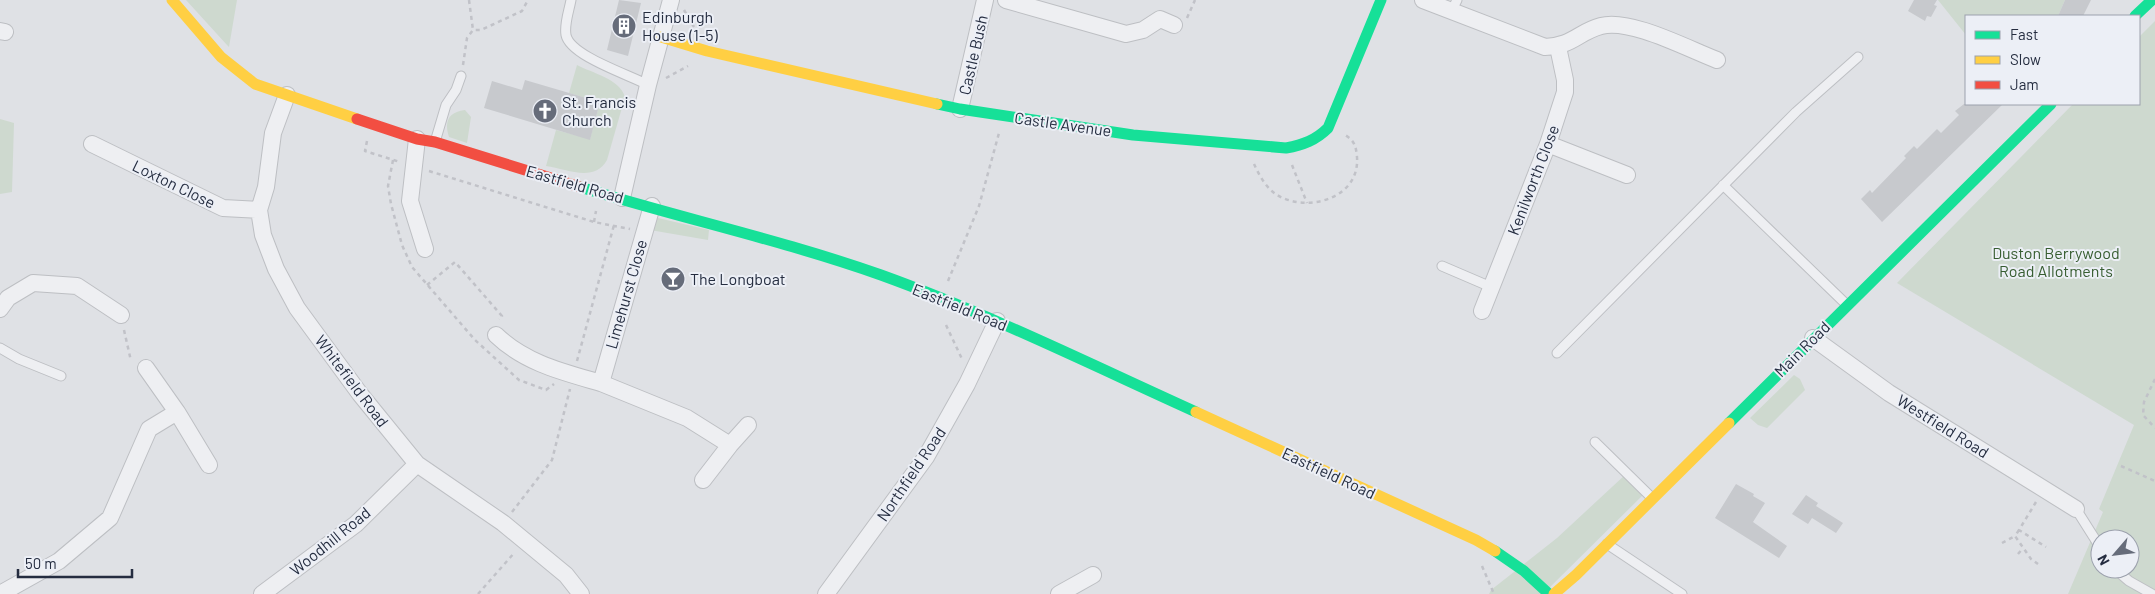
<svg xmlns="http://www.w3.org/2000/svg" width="2155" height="594" font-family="Barlow,sans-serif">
<rect width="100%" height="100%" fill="#dfe1e5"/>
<path fill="#ced9cf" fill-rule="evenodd" d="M186,0H237L229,47L227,45Z
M1938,0H2065L2058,16H1966V35Z
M2155,21V594H2068L2103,512L2099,509L2134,425L1897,283L2073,104H2139V37ZM2100,539H2130V569H2100Z
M577,65C592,73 620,79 625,97L607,160C594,183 567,169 546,166L556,130L590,139L600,102L569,93Z
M465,110L471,117L467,143L449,137C444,122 448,112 465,110Z
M0,119L14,123L12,192L0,194Z
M658,218L709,230L708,240L650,230L653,222Z
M1794,375L1800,379L1805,390L1767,428L1758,425L1750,418Z
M1626,474L1646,492L1543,594H1489L1491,590L1557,538Z"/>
<path fill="#c7c9cd" d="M619,0L641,3L628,56L607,50Z
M1914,0H1937L1934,5L1937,6L1931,17L1927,16L1925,21L1908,11Z
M2065,0H2091L2083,16H2058Z
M525,80L600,102L590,140L484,108L492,81L522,90Z
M1964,104H2003L1882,222L1861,199L1870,190L1872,193L1906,158L1904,156L1914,146L1917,149L1937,129L1941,133L1959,115L1955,111Z
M1736,484L1754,494L1753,496L1765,503L1753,522L1787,546L1779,558L1715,518Z
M1806,495L1818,503L1816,506L1843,523L1836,533L1812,518L1808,524L1792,514Z"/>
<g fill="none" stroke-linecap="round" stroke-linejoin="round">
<defs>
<path id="lane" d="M571,0C569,11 564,24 566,35C570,56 630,75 648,85
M1452,10L1457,0
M435,142L446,105L456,90L461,76
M1723,185L1847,305
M1442,266L1491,287
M0,348L19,359L61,376
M1557,353L1796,112L1858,57
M1595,442L1652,498
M2076,509L2100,547
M1607,544L1682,594
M2115,569L2129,581L2152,594"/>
<path id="street" d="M1006,0L1126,34L1143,30L1160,19L1174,25
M1423,0L1545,47C1573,46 1578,32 1601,26C1630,18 1688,49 1717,60
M0,31L5,32
M287,95L273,133L266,187L259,210L263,235L276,269L297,308L360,394L417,464L503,523L566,575L581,594
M960,109L985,0
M417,139L410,201L425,249
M92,144L223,208L259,210
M1548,144L1627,175
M622,198L648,85L671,0
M652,206L601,383L687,418L730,445L703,480
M0,309L8,298L33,283L77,286L121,315
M1482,311L1548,144L1565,92V80L1558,47
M496,335C525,363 563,372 601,383
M1813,338L1889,393L2076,509
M146,368L177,412L209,465
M730,445L748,425
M0,594L59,561L110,518L149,429L177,412
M262,594L356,524L417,464
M826,594L926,457L967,384L997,321
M1059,594L1093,575"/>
</defs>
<use href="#lane" stroke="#bdbfc3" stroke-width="11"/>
<use href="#street" stroke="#bdbfc3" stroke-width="18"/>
<path stroke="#c1c2c8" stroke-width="2.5" stroke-dasharray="4 4" stroke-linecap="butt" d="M469,0L473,30
M684,10L694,27
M1187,18L1195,0
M463,65L467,38L473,30H481L522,11L528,0
M666,78L688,66
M367,141L365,151L400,162
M393,160L388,186L391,204L402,245L412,267L475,340L519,380L546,390L554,384
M1254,164C1259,175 1266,188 1277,195C1307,213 1360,199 1357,157C1356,147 1355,141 1345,135
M1292,165L1307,203
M429,171L594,222L630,229
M594,222L596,211
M948,281L979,206L999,133
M427,285L455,262L502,316L499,319
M946,325L962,359
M124,330L131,361
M577,361L614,225
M2155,379L2144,402L2143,415L2155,428
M2121,466L2155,481
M2036,502L2019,530L2046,547
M512,512L552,460L570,389
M2019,530L2015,536L2031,559L2038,564
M2002,543L2015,536
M2018,554L2023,548
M1482,566L1494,594
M478,594L515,552"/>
<use href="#lane" stroke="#eeeff2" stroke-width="9"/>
<use href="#street" stroke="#eeeff2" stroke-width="16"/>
<path stroke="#16e098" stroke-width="11" d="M2135,16L2152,0
M937,104L960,109L1133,135L1286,148C1303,145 1316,140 1328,128L1381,0
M580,187C680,218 782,240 881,275C989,314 1092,365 1196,412
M1729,423L2051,104
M1495,551L1524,571L1549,594"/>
<path stroke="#ffcf43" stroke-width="11" d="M172,0L221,57L255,84L357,119
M661,37L707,51L937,104
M1196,412L1476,540L1495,551
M1554,594L1576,575L1729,423"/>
<path stroke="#f24e42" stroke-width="11" d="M357,119L417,139L435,142L580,187"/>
</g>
<defs>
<symbol id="building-disc" viewBox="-11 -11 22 22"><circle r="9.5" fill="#666c7a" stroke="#eceff6"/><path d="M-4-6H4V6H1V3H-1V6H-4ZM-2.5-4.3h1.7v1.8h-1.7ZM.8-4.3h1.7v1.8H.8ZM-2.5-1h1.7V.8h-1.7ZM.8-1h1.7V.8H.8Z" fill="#fff"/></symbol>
<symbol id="church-disc" viewBox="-11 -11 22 22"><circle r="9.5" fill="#666c7a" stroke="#eceff6"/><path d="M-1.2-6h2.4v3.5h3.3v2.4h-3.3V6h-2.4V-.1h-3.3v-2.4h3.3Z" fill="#fff"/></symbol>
<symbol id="bar-disc" viewBox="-11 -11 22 22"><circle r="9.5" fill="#666c7a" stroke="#eceff6"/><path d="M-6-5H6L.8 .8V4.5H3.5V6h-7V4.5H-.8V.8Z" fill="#fff"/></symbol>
</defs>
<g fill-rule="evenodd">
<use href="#building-disc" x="610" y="12" width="28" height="28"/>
<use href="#church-disc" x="531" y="97" width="28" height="28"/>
<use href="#bar-disc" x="659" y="265" width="28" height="28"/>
</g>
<g text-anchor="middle" stroke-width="4" stroke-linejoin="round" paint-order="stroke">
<g font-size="16" fill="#252d40" stroke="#eceff6" text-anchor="start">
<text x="642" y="23">Edinburgh<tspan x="642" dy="18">House (1-5)</tspan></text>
<text x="562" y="108">St. Francis<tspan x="562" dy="18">Church</tspan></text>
<text x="690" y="285">The Longboat</text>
</g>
<g font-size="16" fill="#252d40" stroke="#eceff6">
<text transform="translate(973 55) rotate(-77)" y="6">Castle Bush</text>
<text transform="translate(1063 124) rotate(8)" y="6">Castle Avenue</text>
<text transform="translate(1533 180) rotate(-69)" y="6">Kenilworth Close</text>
<text transform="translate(174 184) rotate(26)" y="6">Loxton Close</text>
<text transform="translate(575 184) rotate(16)" y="6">Eastfield Road</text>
<text transform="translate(626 294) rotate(-74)" y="6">Limehurst Close</text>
<text transform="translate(960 307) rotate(22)" y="6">Eastfield Road</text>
<text transform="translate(1802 349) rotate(-45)" y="6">Main Road</text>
<text transform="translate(352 381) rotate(53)" y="6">Whitefield Road</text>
<text transform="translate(1943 426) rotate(32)" y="6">Westfield Road</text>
<text transform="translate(1329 473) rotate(25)" y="6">Eastfield Road</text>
<text transform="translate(911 474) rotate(-56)" y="6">Northfield Road</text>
<text transform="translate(330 541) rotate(-39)" y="6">Woodhill Road</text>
</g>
<g font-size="16" fill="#375d31" stroke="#eceff6">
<text x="2056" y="259">Duston Berrywood<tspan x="2056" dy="18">Road Allotments</tspan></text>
</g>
</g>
<rect x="1965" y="15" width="175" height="90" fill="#eceff6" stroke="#9ca1ad"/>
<rect x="1975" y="31" width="25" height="8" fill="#16e098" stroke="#9ca1ad"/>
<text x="2010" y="40" font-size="15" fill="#252d40">Fast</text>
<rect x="1975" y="56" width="25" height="8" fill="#ffcf43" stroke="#9ca1ad"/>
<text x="2010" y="65" font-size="15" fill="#252d40">Slow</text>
<rect x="1975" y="81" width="25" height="8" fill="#f24e42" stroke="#9ca1ad"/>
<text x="2010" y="90" font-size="15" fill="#252d40">Jam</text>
<g transform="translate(2115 554) rotate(242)"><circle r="24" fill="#eceff6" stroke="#9ca1ad"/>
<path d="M0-4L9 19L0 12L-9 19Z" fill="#666c7a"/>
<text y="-8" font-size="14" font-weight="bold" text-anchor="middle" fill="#252d40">N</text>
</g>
<path d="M18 569v8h114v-8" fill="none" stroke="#252d40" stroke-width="2.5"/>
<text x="25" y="569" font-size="15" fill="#252d40" stroke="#eceff6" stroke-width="4" paint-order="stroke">50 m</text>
</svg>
